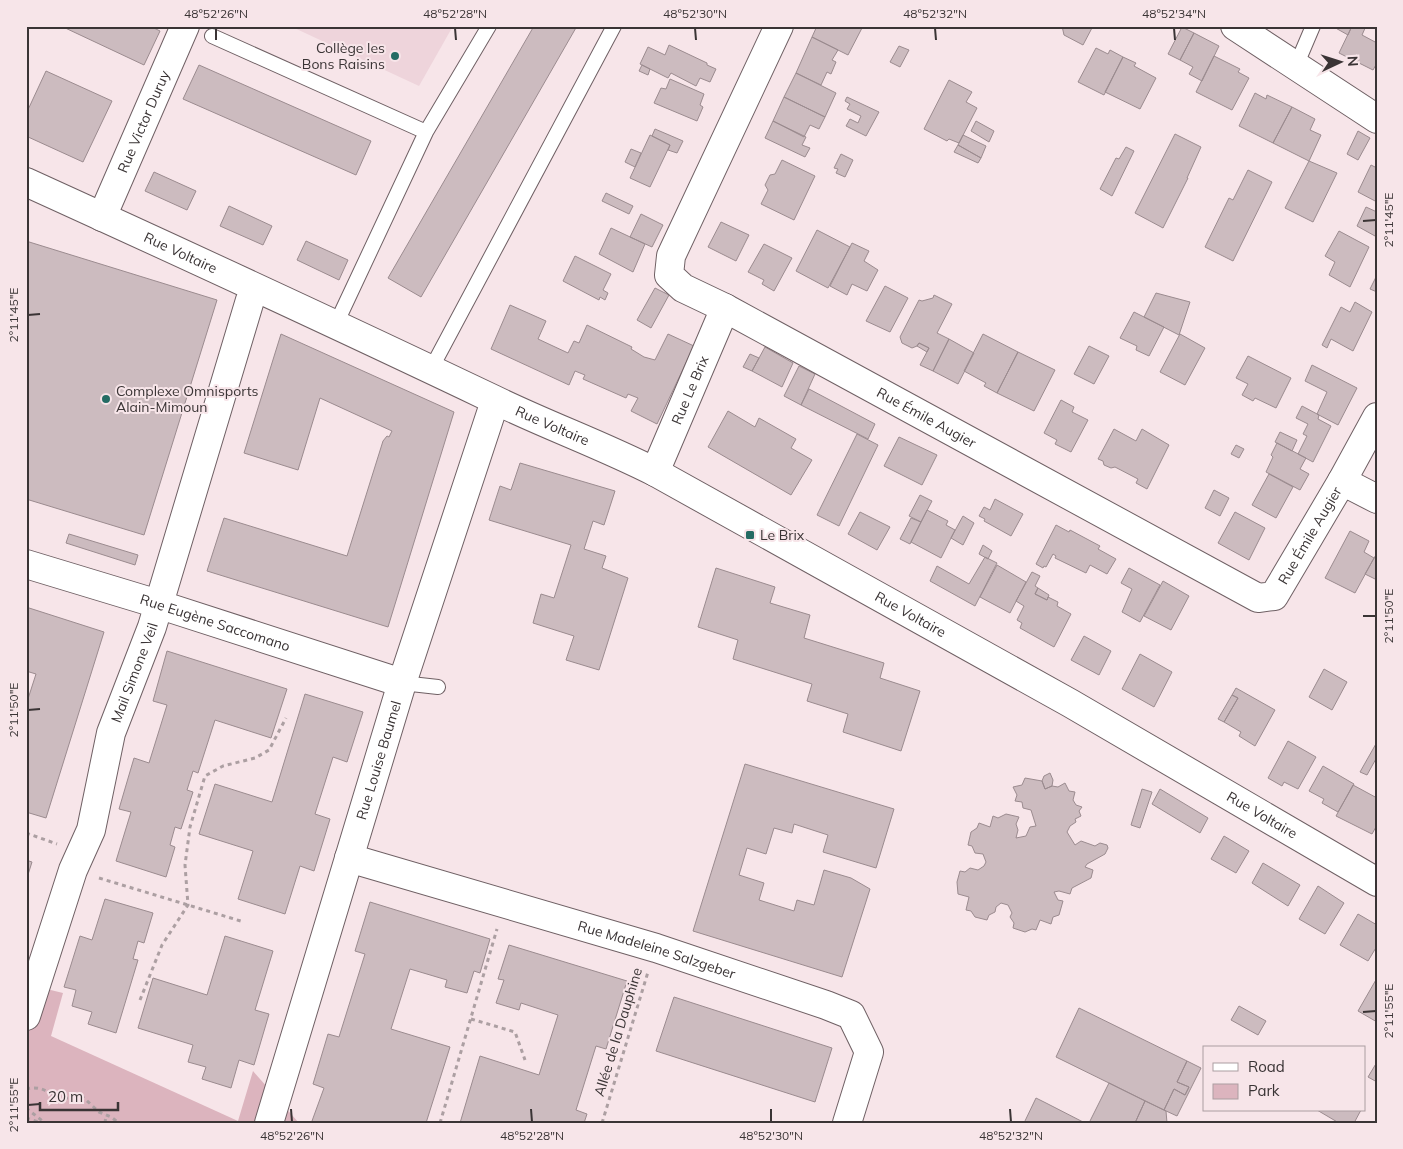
<svg xmlns="http://www.w3.org/2000/svg" width="1403" height="1149" font-family="Mulish,sans-serif">
<rect width="100%" height="100%" fill="#f7e5e9"/>
<path fill="#eed4db" d="M290,26H453L419,86Z"/>
<path fill="#dcb4be" d="M26,984L63,993L51,1036L238,1121L253,1071L299,1123H26Z"/>
<path fill="#ccbbbf" stroke="#9b8b8f" d="M61,26H150L160,31L144,65Z
M534,26H577L421,297L388,278Z
M817,26H859L862,28L848,55L812,37Z
M1062,26H1093L1083,45L1064,35Z
M1332,26H1352L1348,35Z
M1352,26H1366L1362,35L1377,43V63L1373,70L1339,53Z
M1182,27L1194,33L1180,60L1168,54Z
M1194,33L1219,46L1202,81L1189,74L1193,67L1180,60Z
M812,37L838,50L832,60L836,62L831,74L827,72L821,85L796,73Z
M669,45L707,63V65L716,69L710,82L700,78L696,86L671,73L668,78L640,64L648,47L665,55Z
M899,46L909,50L900,67L890,62Z
M1096,48L1108,54L1110,50L1123,57L1104,95L1078,82Z
M1214,56L1240,69L1238,72L1249,78L1232,110L1196,92Z
M1123,57L1136,63L1134,66L1156,78L1140,109L1105,92Z
M199,65L371,141L356,175L183,99Z
M642,65L650,69L648,75L639,71Z
M46,71L112,101L83,162L26,136V114Z
M796,73L836,93L825,117L784,97Z
M670,79L704,94L700,105L703,107L697,121L654,103L661,88L666,89Z
M949,80L972,92L966,102L977,108L959,143L949,139L947,141L924,129Z
M1255,93L1266,99L1267,95L1292,107L1273,143L1239,126Z
M784,97L825,117L819,129L810,125L804,137L773,121Z
M847,97L879,112L866,136L846,126L850,119L858,123L861,116L847,109L850,104L845,101Z
M1292,107L1315,119L1310,130L1321,135L1309,161L1273,143Z
M773,121L806,137L802,145L810,148L805,157L765,138Z
M976,121L994,131L989,142L971,131Z
M655,129L683,141L677,153L668,150L670,145L652,136Z
M1358,131L1370,138L1358,160L1347,154Z
M1175,134L1201,147L1187,178H1188L1163,228L1135,213Z
M650,135L670,145L650,187L630,178Z
M963,135L986,146L981,158L958,145Z
M958,145L981,158L978,163L954,152Z
M1126,147L1134,151L1112,196L1100,189L1116,158L1119,159Z
M631,149L641,153L635,167L625,162Z
M841,154L853,160L845,177L836,173L838,169L834,168Z
M782,160L815,176L794,220L761,204L768,190L765,185L770,175L775,174Z
M1309,161L1337,173L1313,222L1285,208Z
M1371,165L1377,168V202L1358,192Z
M1248,170L1272,182L1233,261L1205,247L1229,198L1233,200Z
M154,172L196,191L187,210L145,191Z
M606,193L633,206L629,214L602,201Z
M229,206L272,226L263,245L220,226Z
M1366,207L1377,212V232L1375,236L1357,226Z
M641,214L663,225L652,247L630,237Z
M721,222L749,235L736,261L708,247Z
M611,228L645,244L633,272L599,254Z
M817,230L850,247L828,288L796,271Z
M1339,231L1369,247L1350,287L1329,275L1335,262L1325,256Z
M26,241L217,300L144,535L26,499Z
M306,241L348,260L339,280L297,260Z
M852,243L869,251L864,261L878,270L867,291L852,284L847,295L830,286Z
M764,244L792,258L774,291L762,284L764,280L748,272Z
M575,256L611,274L603,290L608,293L605,300L600,297L599,300L563,281Z
M1377,275V292L1370,289Z
M885,286L908,298L890,332L866,321Z
M655,288L669,295L651,328L637,320Z
M1156,293L1190,302L1179,335L1144,317Z
M934,295L952,304L937,333L949,339L933,371L920,365L929,348L919,343L917,346L912,348L902,343L900,337L919,300L922,301L933,298Z
M1355,302L1372,312L1353,351L1331,339L1327,348L1322,345L1341,307L1350,312Z
M510,305L546,321L538,339L568,353L574,341L579,343L587,325L632,347L631,349L644,357L655,360L668,334L694,346L657,424L631,411L638,398L628,394L626,398L583,379L585,375L575,371L569,385L491,349Z
M1134,312L1164,327L1149,356L1136,350L1137,346L1120,338Z
M281,334L454,412L388,627L207,571L224,518L347,556L383,441L387,436L389,437L392,431L320,398L298,470L244,453Z
M983,334L1018,352L997,393L984,386L986,383L964,371Z
M1180,334L1205,348L1185,385L1160,372Z
M949,339L974,353L958,384L933,371Z
M919,343L929,348L927,352L917,346Z
M1089,346L1109,356L1094,384L1074,374Z
M765,347L793,363L782,387L752,371Z
M1018,352L1055,370L1034,411L997,393Z
M750,354L759,358L752,371L743,367Z
M1248,356L1291,378L1276,408L1255,398L1253,401L1242,395L1248,384L1236,378Z
M1312,365L1357,388L1338,425L1317,414L1327,392L1305,381Z
M799,366L815,374L801,405L784,396Z
M809,389L875,424L868,439L801,405Z
M1061,400L1074,407L1072,412L1088,420L1071,452L1055,444L1057,440L1044,433Z
M1302,406L1319,415L1318,419L1331,426L1313,462L1298,454L1307,436L1303,434L1308,424L1296,418Z
M728,411L755,427L759,418L796,439L791,448L812,460L791,495L708,447Z
M1114,429L1136,441L1142,429L1169,445L1147,489L1136,483L1138,479L1115,467L1111,468L1104,465L1103,461L1098,459Z
M1280,432L1297,440L1292,451L1275,442Z
M857,434L878,445L839,526L817,515Z
M899,437L937,455L922,485L884,466Z
M1277,443L1306,458L1300,469L1309,474L1300,490L1266,472L1273,457L1271,455Z
M1236,445L1244,449L1239,458L1231,454Z
M520,463L615,491L604,525L593,521L584,549L606,556L602,568L628,578L599,670L566,660L574,636L533,623L541,594L554,598L571,545L489,520L500,486L511,490Z
M1269,474L1293,487L1276,518L1252,505Z
M1214,490L1229,498L1220,516L1205,508Z
M920,495L932,501L921,522L909,516Z
M995,499L1023,514L1011,536L984,521L985,519L979,516L984,507L990,510Z
M927,510L948,521L946,525L955,530L941,558L911,542Z
M860,512L890,527L877,550L848,534Z
M1235,512L1265,528L1249,560L1218,543Z
M963,516L974,523L963,545L951,538Z
M911,518L921,522L910,544L900,539Z
M1056,525L1069,532L1070,530L1100,546L1098,549L1116,559L1107,574L1090,565L1086,573L1055,558L1056,556L1053,554L1046,567L1044,566L1043,568L1036,564Z
M1350,531L1369,541L1364,552L1374,558L1355,593L1325,578Z
M69,534L138,555L135,565L66,543Z
M983,545L992,551L988,559L979,554Z
M1377,553V580L1365,574Z
M985,557L997,563L975,606L930,581L937,566L969,584Z
M997,565L1026,582L1010,613L980,597Z
M716,568L775,587L770,603L810,615L804,638L884,663L880,678L920,691L901,751L843,732L848,714L807,701L812,684L733,659L738,640L698,627Z
M1129,568L1160,585L1140,622L1122,612L1132,589L1121,583Z
M1032,572L1040,576L1035,586L1038,588L1035,594L1047,600L1048,597L1058,602L1057,606L1071,614L1054,647L1020,628L1022,623L1017,620L1024,606L1016,601Z
M1163,581L1189,596L1171,630L1144,616Z
M1038,588L1049,595L1047,600L1035,594Z
M26,607L104,632L46,818L26,812V705L36,674L26,671Z
M1084,636L1111,651L1099,675L1071,660Z
M167,651L287,689L271,738L215,720L198,773L193,771L187,790L193,792L181,829L175,827L170,845L175,847L166,877L116,861L131,812L119,809L134,758L149,763L167,705L153,701Z
M1140,654L1172,672L1154,707L1122,689Z
M1324,669L1347,682L1332,710L1309,697Z
M1236,688L1275,710L1255,746L1239,736L1241,732L1224,722L1238,698L1232,695Z
M305,694L363,712L347,762L333,757L315,814L330,819L314,871L300,866L285,914L238,899L253,851L199,834L215,784L272,802Z
M1232,695L1238,698L1224,722L1218,719Z
M1288,741L1316,757L1298,789L1284,782L1282,786L1268,778Z
M1377,742V757L1367,775L1360,772Z
M745,764L894,809L876,868L823,852L828,835L794,824L792,833L774,828L766,854L747,848L739,875L764,883L759,900L794,911L797,900L814,905L824,870L851,878L870,889L842,977L693,931Z
M1323,766L1354,784L1338,812L1322,803L1324,799L1309,791Z
M1050,773L1053,780L1052,786L1045,789L1042,781L1044,776Z
M1025,778L1042,781L1045,789L1052,786L1058,787L1065,783L1069,791L1075,792L1073,800L1076,805L1082,807L1079,811L1081,816L1075,819L1076,822L1070,826L1067,832L1075,845L1081,841L1095,846L1100,843L1107,845L1108,848L1105,854L1087,864L1085,867L1093,870L1091,878L1072,888L1070,894L1059,891L1054,892L1058,900L1063,901L1059,915L1053,917L1051,924L1040,920L1036,930L1032,929L1025,932L1013,928L1014,923L1010,917L1012,913L1008,905L1001,903L996,907L995,912L989,915L987,920L975,917L971,911L966,910L969,897L958,894L957,882L960,871L965,872L970,868L978,870L984,866L986,862L983,854L975,853L972,846L968,845L971,832L977,828L979,823L990,827L993,816L998,818L1006,814L1019,817L1016,824L1018,830L1016,838L1026,836L1030,827L1036,826L1031,810L1023,808L1022,802L1015,801L1017,795L1013,787L1022,785Z
M1353,785L1377,798V825L1372,834L1336,816Z
M1142,789L1152,792L1140,828L1131,825Z
M1160,789L1208,818L1200,833L1152,804Z
M1224,836L1249,851L1236,873L1211,859Z
M26,860L32,862L26,881Z
M1263,863L1300,885L1288,906L1252,883Z
M1318,886L1344,903L1325,934L1299,919Z
M105,899L153,913L144,943L138,941L133,959L138,960L116,1033L88,1024L92,1012L72,1006L76,990L64,987L80,936L92,940Z
M370,902L490,939L480,973L474,971L467,993L445,987L447,980L410,969L391,1029L450,1047L426,1123H317L312,1121L324,1088L313,1084L328,1034L339,1037L365,954L355,951Z
M1358,914L1377,925V946L1368,961L1340,945Z
M225,936L273,951L255,1010L269,1014L254,1065L239,1060L231,1088L202,1079L206,1067L188,1062L193,1045L138,1028L153,978L207,995Z
M509,945L627,981L606,1049L596,1046L576,1110L587,1114L584,1123H460L480,1056L539,1075L558,1015L521,1003L519,1010L496,1003L504,980L498,979Z
M1377,978V1022L1358,1011Z
M674,997L832,1048L815,1102L656,1051Z
M1239,1006L1266,1021L1258,1035L1231,1020Z
M1079,1008L1187,1061L1177,1082L1189,1087L1185,1095L1174,1089L1164,1110L1056,1057Z
M1187,1061L1201,1068L1177,1116L1164,1110L1174,1089L1185,1095L1189,1087L1177,1082Z
M1377,1062V1082L1368,1077Z
M1109,1083L1145,1101L1135,1123H1089Z
M1036,1098L1046,1103L1085,1123H1024Z
M1145,1101L1166,1111L1167,1123H1135Z
M1317,1110H1361L1354,1123H1339Z"/>
<g fill="none" stroke-linecap="round" stroke-linejoin="round">
<defs>
<path id="lane" d="M212,36L426,132
M1296,66L1313,26
M336,324L426,132L489,26
M431,369L614,26
M402,683L438,687"/>
<g id="street">
<path id="s1" d="M779,26L671,256L669,275L683,288L725,308L1258,598L1274,596L1342,481L1377,499"/>
<path d="M1235,26L1377,119"/>
<path id="s2" d="M26,182C182,253 338,325 493,399C546,425 602,445 655,472L1070,703L1377,882"/>
<path id="s3" d="M102,217L185,26"/>
<path id="s4" d="M655,472L725,308"/>
<path d="M1342,481L1377,417"/>
<path id="s5" d="M26,564L145,600L402,683"/>
<path id="s6" d="M349,858L656,948L826,1005L851,1015L869,1052L847,1123"/>
<path id="s7" d="M26,1016L73,870L91,830L111,733L152,627L250,300"/>
<path id="s8" d="M269,1123L402,683L495,401"/>
</g>
</defs>
<use href="#lane" stroke="#6f6064" stroke-width="16"/>
<use href="#street" stroke="#6f6064" stroke-width="30"/>
<path stroke="#ac9fa2" stroke-width="3" stroke-dasharray="4 4" stroke-linecap="butt" d="M26,833L57,844
M99,878L244,922
M140,1000L162,945L188,905L185,865L190,827L205,776L223,766L255,758L269,750L286,718
M471,1019L515,1032L525,1060
M26,1089C42,1085 47,1093 60,1097C65,1099 78,1097 84,1098L99,1112L111,1117L119,1123
M26,1108L45,1123
M26,1118L42,1123
M105,1123L106,1115
M440,1123L497,929
M602,1123L648,972"/>
<use href="#lane" stroke="#fff" stroke-width="14"/>
<use href="#street" stroke="#fff" stroke-width="28"/>
</g>
<path fill="none" stroke="#3a3435" stroke-width="2" d="M216,28V40M455,28L456,40M695,28L696,40M935,28L936,40M1174,28L1175,40M1363,221L1376,220M28,315L40,314M1363,616H1376M28,710L40,709M1363,1012L1376,1011M28,1105L40,1104M291,1109L292,1122M531,1109L532,1122M771,1109V1122M1010,1109L1011,1122"/>
<g fill="#246c64" stroke="#f7e5e9" stroke-width="2">
<circle cx="395" cy="56" r="5"/>
<circle cx="106" cy="399" r="5"/>
<rect x="745" y="530" width="10" height="10" rx="2.5"/>
</g>
<g text-anchor="middle" stroke-width="4" stroke-linejoin="round" paint-order="stroke">
<g font-size="14" fill="#3a3435" stroke="#f7e5e9" text-anchor="start">
<text x="385" y="53" text-anchor="end">Collège les<tspan x="385" dy="16">Bons Raisins</tspan></text>
<text x="116" y="396">Complexe Omnisports<tspan x="116" dy="16">Alain-Mimoun</tspan></text>
<text x="760" y="540">Le Brix</text>
</g>
<g font-size="14" fill="#3a3435" stroke="#f7e5e9">
<text dy="5" stroke="none"><textPath href="#s3" startOffset="104">Rue Victor Duruy</textPath></text>
<text dy="5" stroke="none"><textPath href="#s2" startOffset="170">Rue Voltaire</textPath></text>
<text dy="5" stroke="none"><textPath href="#s4" startOffset="89">Rue Le Brix</textPath></text>
<text dy="5" stroke="none"><textPath href="#s1" startOffset="568">Rue Émile Augier</textPath></text>
<text dy="5" stroke="none"><textPath href="#s2" startOffset="580">Rue Voltaire</textPath></text>
<text dy="5" stroke="none"><textPath href="#s1" startOffset="1032">Rue Émile Augier</textPath></text>
<text dy="5" stroke="none"><textPath href="#s2" startOffset="985">Rue Voltaire</textPath></text>
<text dy="5" stroke="none"><textPath href="#s5" startOffset="198">Rue Eugène Saccomano</textPath></text>
<text dy="5" stroke="none"><textPath href="#s7" startOffset="361">Mail Simone Veil</textPath></text>
<text dy="5" stroke="none"><textPath href="#s8" startOffset="379">Rue Louise Baumel</textPath></text>
<text dy="5" stroke="none"><textPath href="#s2" startOffset="1390">Rue Voltaire</textPath></text>
<text dy="5" stroke="none"><textPath href="#s6" startOffset="321">Rue Madeleine Salzgeber</textPath></text>
<text transform="translate(618 1032) rotate(-73)" y="5">Allée de la Dauphine</text>
</g>
</g>
<rect width="1403" height="1149" fill="none" stroke="#f7e5e9" stroke-width="55"/>
<rect x="1203" y="1046" width="162" height="65" fill="#f7e5e9" stroke="#ab9ea1"/>
<rect x="1213" y="1063" width="25" height="8" fill="#ffffff" stroke="#ab9ea1"/>
<text x="1248" y="1072" font-size="15" fill="#3a3435">Road</text>
<rect x="1213" y="1084" width="25" height="15" fill="#dcb4be" stroke="#ab9ea1"/>
<text x="1248" y="1096" font-size="15" fill="#3a3435">Park</text>
<g transform="translate(1340 62) rotate(86)" stroke="#f7e5e9" stroke-width="4" paint-order="stroke">
<path d="M0-4L9 19L0 12L-9 19Z" fill="#3a3435"/>
<text y="-8" font-size="14" font-weight="bold" text-anchor="middle" fill="#3a3435">N</text>
</g>
<path d="M40 1102v8h78v-8" fill="none" stroke="#3a3435" stroke-width="2.5"/>
<text x="48" y="1102" font-size="15" fill="#3a3435" stroke="#f7e5e9" stroke-width="4" paint-order="stroke">20 m</text>
<rect x="28" y="28" width="1348" height="1094" fill="none" stroke="#3a3435" stroke-width="2"/>
<g font-size="12" text-anchor="middle" fill="#3a3435">
<text x="216" y="18">48°52'26"N</text>
<text x="455" y="18">48°52'28"N</text>
<text x="695" y="18">48°52'30"N</text>
<text x="935" y="18">48°52'32"N</text>
<text x="1174" y="18">48°52'34"N</text>
<text transform="translate(1389 220) rotate(-90)" y="4">2°11'45"E</text>
<text transform="translate(14 315) rotate(-90)" y="4">2°11'45"E</text>
<text transform="translate(1389 616) rotate(-90)" y="4">2°11'50"E</text>
<text transform="translate(14 710) rotate(-90)" y="4">2°11'50"E</text>
<text transform="translate(1389 1011) rotate(-90)" y="4">2°11'55"E</text>
<text transform="translate(14 1105) rotate(-90)" y="4">2°11'55"E</text>
<text x="292" y="1140">48°52'26"N</text>
<text x="532" y="1140">48°52'28"N</text>
<text x="771" y="1140">48°52'30"N</text>
<text x="1011" y="1140">48°52'32"N</text>
</g>
</svg>
